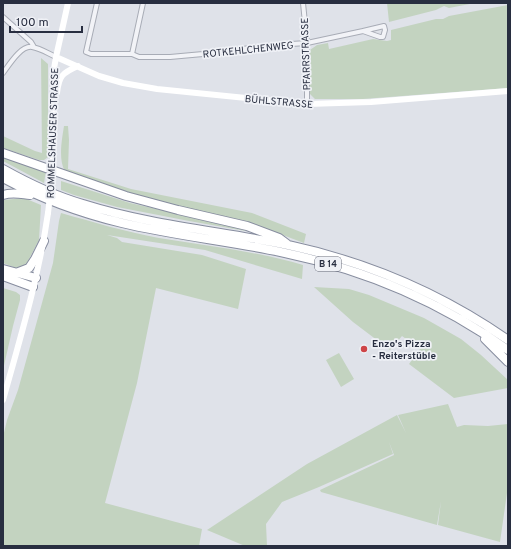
<svg xmlns="http://www.w3.org/2000/svg" width="511" height="549" font-family="Overpass,sans-serif">
<rect width="100%" height="100%" fill="#dfe2e9"/>
<path fill="#c3d3c0" d="M387,3H475L449,8L444,6L436,10L389,22Z
M508,5V88L363,99H315L310,94V50L317,45L328,43L329,49L373,39L387,41L391,40V30L436,19H443L449,16Z
M41,58L48,64V157L44,160H39L3,148V136L35,151L42,153Z
M64,126H68L69,140L68,169L131,189L252,213L306,234L304,243L245,221L186,208L138,195L93,181L65,171C58,160 62,139 64,126Z
M3,157L46,171L44,183L3,161Z
M61,181L130,203L201,219L258,233L189,221L117,207L74,195L61,190Z
M24,198L41,205L39,240L26,265L16,268L3,263V200Z
M61,213C93,222 126,232 159,238C207,246 256,251 303,265L302,279L205,250L107,235L117,238L122,242L202,255L246,269L238,309L156,288L137,383L105,503L202,529L199,546H3V437L7,420L18,390L53,263L59,221Z
M314,287L349,289L369,295L424,318L461,339L481,355L508,380V388L454,398L409,364L420,349L402,336L390,350L353,322Z
M3,288L16,292L20,295V300L13,326L3,370Z
M339,353L354,379L341,387L326,360Z
M448,404L457,427L464,425L488,426L508,424V493H507L500,542L438,525L441,501L437,525L321,492L320,490L394,455L389,442L393,454L319,487L282,502L266,524L267,546H245L207,530L307,464L397,415L406,433L398,415Z"/>
<g fill="none" stroke-linecap="round" stroke-linejoin="round">
<defs>
<path id="street" d="M97,3L86,52L91,54H132L139,57H170L203,54L275,45L307,43L363,31L380,37H383L385,30L384,26L363,31
M303,3L307,43V104
M3,17L31,42L34,47
M132,54L143,3
M3,73C9,65 21,45 32,47C40,48 49,54 56,57"/>
<path id="highway" d="M3,153L126,196L178,210L247,226L279,238L287,244
M3,169C28,183 55,196 83,204C150,225 219,231 288,245C367,262 442,294 508,340
M3,178C40,198 80,213 122,223C176,236 231,241 285,253C366,270 441,302 508,350
M3,195C12,192 20,194 30,195
M3,269L36,278
M16,273L29,268L35,259L44,241
M3,276L33,287
M485,339L508,362"/>
</defs>
<use href="#street" stroke="#a8acb6" stroke-width="6"/>
<use href="#highway" stroke="#878d9f" stroke-width="10"/>
<use href="#street" stroke="#f2f3f7" stroke-width="4"/>
<path stroke="#fff" stroke-width="6" d="M56,57L99,76L123,83L157,89L307,104L371,102L508,91
M57,93C59,76 62,73 78,66
M52,179L54,136V69L56,57L68,3
M3,400C20,339 39,276 48,213"/>
<use href="#highway" stroke="#fff" stroke-width="8"/>
<path stroke="#fff" stroke-width="6" d="M48,213L52,179"/>
</g>
<circle fill="#ce4447" stroke="#eff1f6" stroke-width="1.5" cx="364" cy="349" r="4"/>
<g text-anchor="middle" stroke-width="3.5" stroke-linejoin="round" paint-order="stroke">
<rect fill="#eff1f6" stroke="#646877" stroke-width="1" x="315" y="257" width="26" height="14" rx="3"/>
<g font-size="9" font-weight="bold" fill="#282e40">
<text x="328" y="267">B 14</text>
</g>
<g font-size="10" fill="#282e40" stroke="#eff1f6">
<text transform="translate(248 49) rotate(-6)" y="4">ROTKEHLCHENWEG</text>
<text transform="translate(305 54) rotate(-92)" y="4">PFARRSTRASSE</text>
<text transform="translate(279 101) rotate(5)" y="4">BÜHLSTRASSE</text>
<text transform="translate(52 133) rotate(-88)" y="4">ROMMELSHAUSER STRASSE</text>
</g>
<g font-size="10" font-weight="bold" fill="#282e40" stroke="#eff1f6" text-anchor="start">
<text x="372" y="347">Enzo's Pizza<tspan x="372" dy="12">- Reiterstüble</tspan></text>
</g>
</g>
<rect width="511" height="549" fill="none" stroke="#282e40" stroke-width="8"/>
<path d="M10 26v6h72v-6" fill="none" stroke="#282e40" stroke-width="2"/>
<text x="16" y="26" font-size="12" fill="#282e40" stroke="#eff1f6" stroke-width="3" paint-order="stroke">100 m</text>
</svg>
